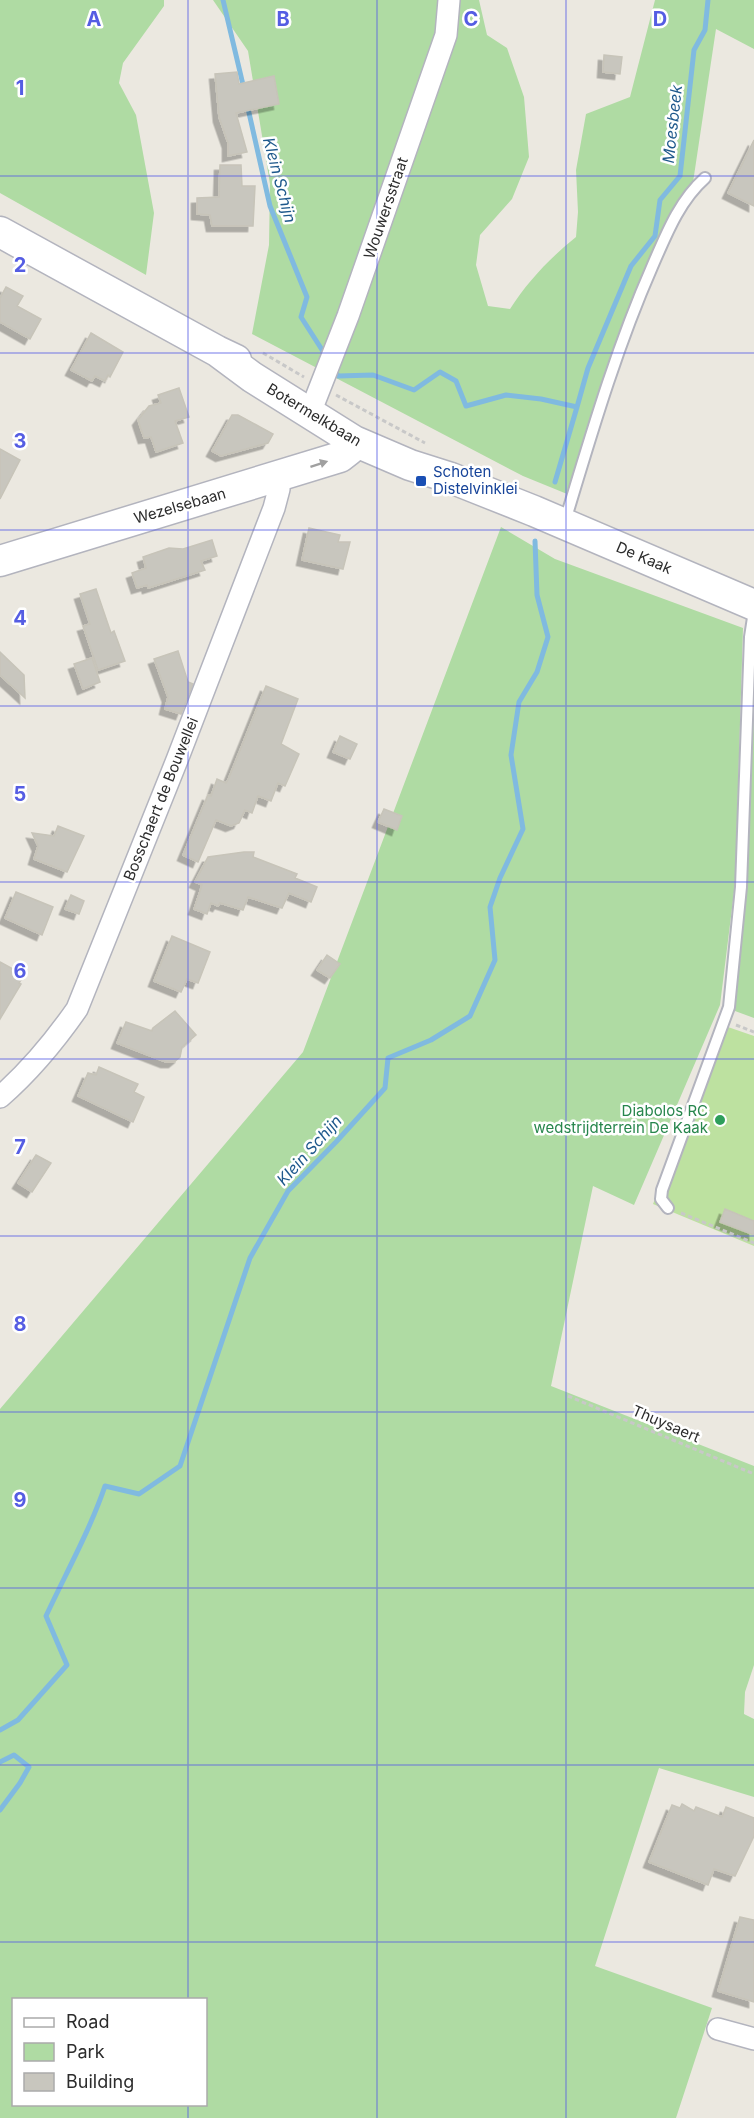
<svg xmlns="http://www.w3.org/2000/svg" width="754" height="2118" font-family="Inter,sans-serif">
<defs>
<filter id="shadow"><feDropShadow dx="-5.5" dy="5.5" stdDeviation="0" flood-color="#0004"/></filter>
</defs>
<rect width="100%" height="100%" fill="#ebe8e0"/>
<path fill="#afdba3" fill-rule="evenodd" d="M0,0H164V6L123,63L119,83L136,115L154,213L146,275L0,193Z
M213,0H479L487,35L507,48L524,97L529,157L512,199L480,235L476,265L488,306L510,309C528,281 550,258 576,237L578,212L576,170L586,114L630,97L655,0H754V49L716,29L692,189L635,306L572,496L523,476L252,334L269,245L270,184L248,51Z
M501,527L555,559L743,628L735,884L720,1005L634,1205L593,1186L551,1386L754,1466V1665L745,1692L744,1714L754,1719V1797L659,1768L595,1966L712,2008L676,2118H0V1409L303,1052ZM14,2000H206V2104H14Z
M754,709V1018L735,1011L747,888Z"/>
<path fill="#bde1a0" d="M725,1026L754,1036V1246L653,1204Z"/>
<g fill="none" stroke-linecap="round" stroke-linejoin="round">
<path stroke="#80bae0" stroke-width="5" d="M223,0L244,89
M247,104L270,206L307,297L301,317L326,356
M335,371L338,376L373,375L414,390L440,372L456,381L466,406L506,395L541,399L577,407L555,482
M577,407L588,368L631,266L655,236L660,200L680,176L694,50L705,30L708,0
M0,1730L18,1720L67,1665L46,1616C66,1573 90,1530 105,1486L139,1494L180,1466L250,1258L288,1191L336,1142L385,1088L388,1058L431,1040L470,1016L495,960L490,907L500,878L523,829L511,755L519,702L537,672L548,637L537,595L535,541
M0,1762L14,1755L29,1767L20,1783L0,1810"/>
</g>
<path fill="#c8c6be" stroke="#c7c4b9" stroke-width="1.5" filter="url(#shadow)" d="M604,55L622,57L620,74L603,72Z
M237,72L239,84L274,76L279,104L236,113L247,152L228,156V143L219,117L215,74Z
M754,140V206L728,193Z
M220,165H241L242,186H255L253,226H212L210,215L197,214V198L219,197Z
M6,287L23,296L17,306L41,319L30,339L0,322V298Z
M91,333L123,352L110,377L108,375L105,381L95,376L92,381L71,370Z
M179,388L189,417L175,421L183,443L156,452L151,437L144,438L138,420L149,406L161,403L158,395Z
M232,415H238L273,434L268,443L221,456L212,451Z
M0,449L20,460L0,499Z
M309,528L340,535L338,542H350L343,569L302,560Z
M212,540L217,556L201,561L205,570L148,588L147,585L137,588L132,573L146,568L143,557L169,548L183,549Z
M96,589L111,633L114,631L125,661L98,670L83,626L90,624L80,594Z
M178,651L188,682L193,684L181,714L165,709L168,697L154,659Z
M0,652L24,675L25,698L0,675Z
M92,658L100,682L83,689L74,664Z
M266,686L298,699L281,744L299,754L285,786L278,783L271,801L258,796L252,813L245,810L239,823L231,826L216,820L198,862L183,855L200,814L208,795L211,796L217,779L226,783L228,780Z
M340,736L357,744L350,759L333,752Z
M384,809L402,816L397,830L378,822Z
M58,826L84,836L67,872L34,859L38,846L32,833L54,836Z
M244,852H254L253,857L297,874L295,878L317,887L311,902L289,893L282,908L248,897L243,910L220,903L218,906L211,903L207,914L194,909L202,885L195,882L208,857Z
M16,892L53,907L42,935L5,918Z
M71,895L84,901L79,914L65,909Z
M172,936L210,952L198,983L187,979L181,992L154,981Z
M327,955L340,964L330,978L317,970Z
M0,962L24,975L19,983L21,984L0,1019Z
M175,1011L196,1035L182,1047L180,1057L174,1062H166L117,1043L126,1022L152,1031L153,1028Z
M99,1067L138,1084L134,1092L144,1097L133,1122L78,1096L88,1073L96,1075Z
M36,1155L51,1163L32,1192L18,1183Z
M725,1209L754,1221V1235L720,1222Z
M682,1804L694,1811L696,1807L722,1817L726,1807L754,1818V1836L735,1876L714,1869L708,1885L649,1862L672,1805L680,1808Z
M740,1917L754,1920V2002L718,1991Z"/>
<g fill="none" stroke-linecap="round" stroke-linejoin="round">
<defs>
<path id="lane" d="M565,521C591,435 616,349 652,267C666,235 679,201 705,178
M668,1208L661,1199L662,1190L729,1007L741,887L750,637L754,611"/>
<path id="street" d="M310,413L348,316L446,35L449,0
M0,1097C30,1071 54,1042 77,1009L177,760L274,508L279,489V477
M718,2029L754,2039"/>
<path id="secondary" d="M0,232L217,351L236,360
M217,351L252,377L354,441L410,465L451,478L534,511L754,605
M0,561L340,457L349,450L354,441"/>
</defs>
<use href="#lane" stroke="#b3b4be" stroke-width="14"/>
<use href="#street" stroke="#b3b4be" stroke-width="24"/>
<use href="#secondary" stroke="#b3b4be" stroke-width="33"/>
<path stroke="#c8c8c8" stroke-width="3" stroke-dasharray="4.5 3" stroke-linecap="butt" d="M263,353L304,377
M336,395L425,443
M736,1025L754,1032
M681,1213L754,1243
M568,1396L754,1474"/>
<use href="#lane" stroke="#fff" stroke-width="10"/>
<use href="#street" stroke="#fff" stroke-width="21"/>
<use href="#secondary" stroke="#fff" stroke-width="30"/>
</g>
<defs><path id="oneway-solid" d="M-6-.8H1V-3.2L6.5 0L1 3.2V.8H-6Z" transform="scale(1.5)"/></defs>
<use fill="#a0a0a0" href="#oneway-solid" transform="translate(319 464) rotate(-18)"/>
<path fill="none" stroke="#555de3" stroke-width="1.5" stroke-opacity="0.55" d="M188,0V2000M377,0V2118M566,0V2118M0,176H754M0,353H754M0,530H754M0,706H754M0,882H754M0,1059H754M0,1236H754M0,1412H754M0,1588H754M0,1765H754M0,1942H754M188,2104V2118"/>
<rect fill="#1a4fb4" stroke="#fff" stroke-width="2" x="415" y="475" width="12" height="12" rx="3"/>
<circle fill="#2e9e5b" stroke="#fff" stroke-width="2" cx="720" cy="1120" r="6"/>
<g text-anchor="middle" stroke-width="5" stroke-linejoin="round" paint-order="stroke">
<g font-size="15" fill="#2c2c2c" stroke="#fff">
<text transform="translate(386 208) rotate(-71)" y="5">Wouwersstraat</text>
<text transform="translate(314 415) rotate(31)" y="5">Botermelkbaan</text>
<text transform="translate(180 506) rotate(-16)" y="5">Wezelsebaan</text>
<text transform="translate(644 558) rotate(23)" y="5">De Kaak</text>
<text transform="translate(161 799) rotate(-68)" y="5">Bosschaert de Bouwellei</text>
<text transform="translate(666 1424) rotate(23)" y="5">Thuysaert</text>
</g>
<g font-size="15" fill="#164399" stroke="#fff" text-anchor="start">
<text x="433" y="477">Schoten<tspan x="433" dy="17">Distelvinklei</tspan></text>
</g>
<g font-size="15" fill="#27864d" stroke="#fff" text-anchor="end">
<text x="708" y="1116">Diabolos RC<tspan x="708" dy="17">wedstrijdterrein De Kaak</tspan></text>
</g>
<g font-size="16" font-style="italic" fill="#1f598c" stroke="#fff">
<text transform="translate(672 124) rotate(-84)" y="6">Moesbeek</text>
<text transform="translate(280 180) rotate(75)" y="6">Klein Schijn</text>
<text transform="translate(309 1150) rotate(-48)" y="6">Klein Schijn</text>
</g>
</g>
<g font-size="20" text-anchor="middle" font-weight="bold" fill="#555de3" stroke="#fff" stroke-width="5" stroke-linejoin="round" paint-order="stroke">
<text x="94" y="26">A</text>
<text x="283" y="26">B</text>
<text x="471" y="26">C</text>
<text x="660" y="26">D</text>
<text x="20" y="95">1</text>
<text x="20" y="272">2</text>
<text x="20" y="448">3</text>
<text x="20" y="625">4</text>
<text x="20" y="801">5</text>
<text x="20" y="978">6</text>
<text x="20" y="1154">7</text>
<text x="20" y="1331">8</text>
<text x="20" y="1507">9</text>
</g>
<rect x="12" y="1998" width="195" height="108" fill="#ffffff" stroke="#ababab" stroke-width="1.5"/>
<rect x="24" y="2018" width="30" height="9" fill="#ffffff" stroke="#ababab" stroke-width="1.5"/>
<text x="66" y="2028" font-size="18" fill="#2c2c2c">Road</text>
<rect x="24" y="2043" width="30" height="18" fill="#afdba3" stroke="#ababab" stroke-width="1.5"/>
<text x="66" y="2058" font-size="18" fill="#2c2c2c">Park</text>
<rect x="24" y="2073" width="30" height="18" fill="#c8c6be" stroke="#ababab" stroke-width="1.5"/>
<text x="66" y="2088" font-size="18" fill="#2c2c2c">Building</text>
</svg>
